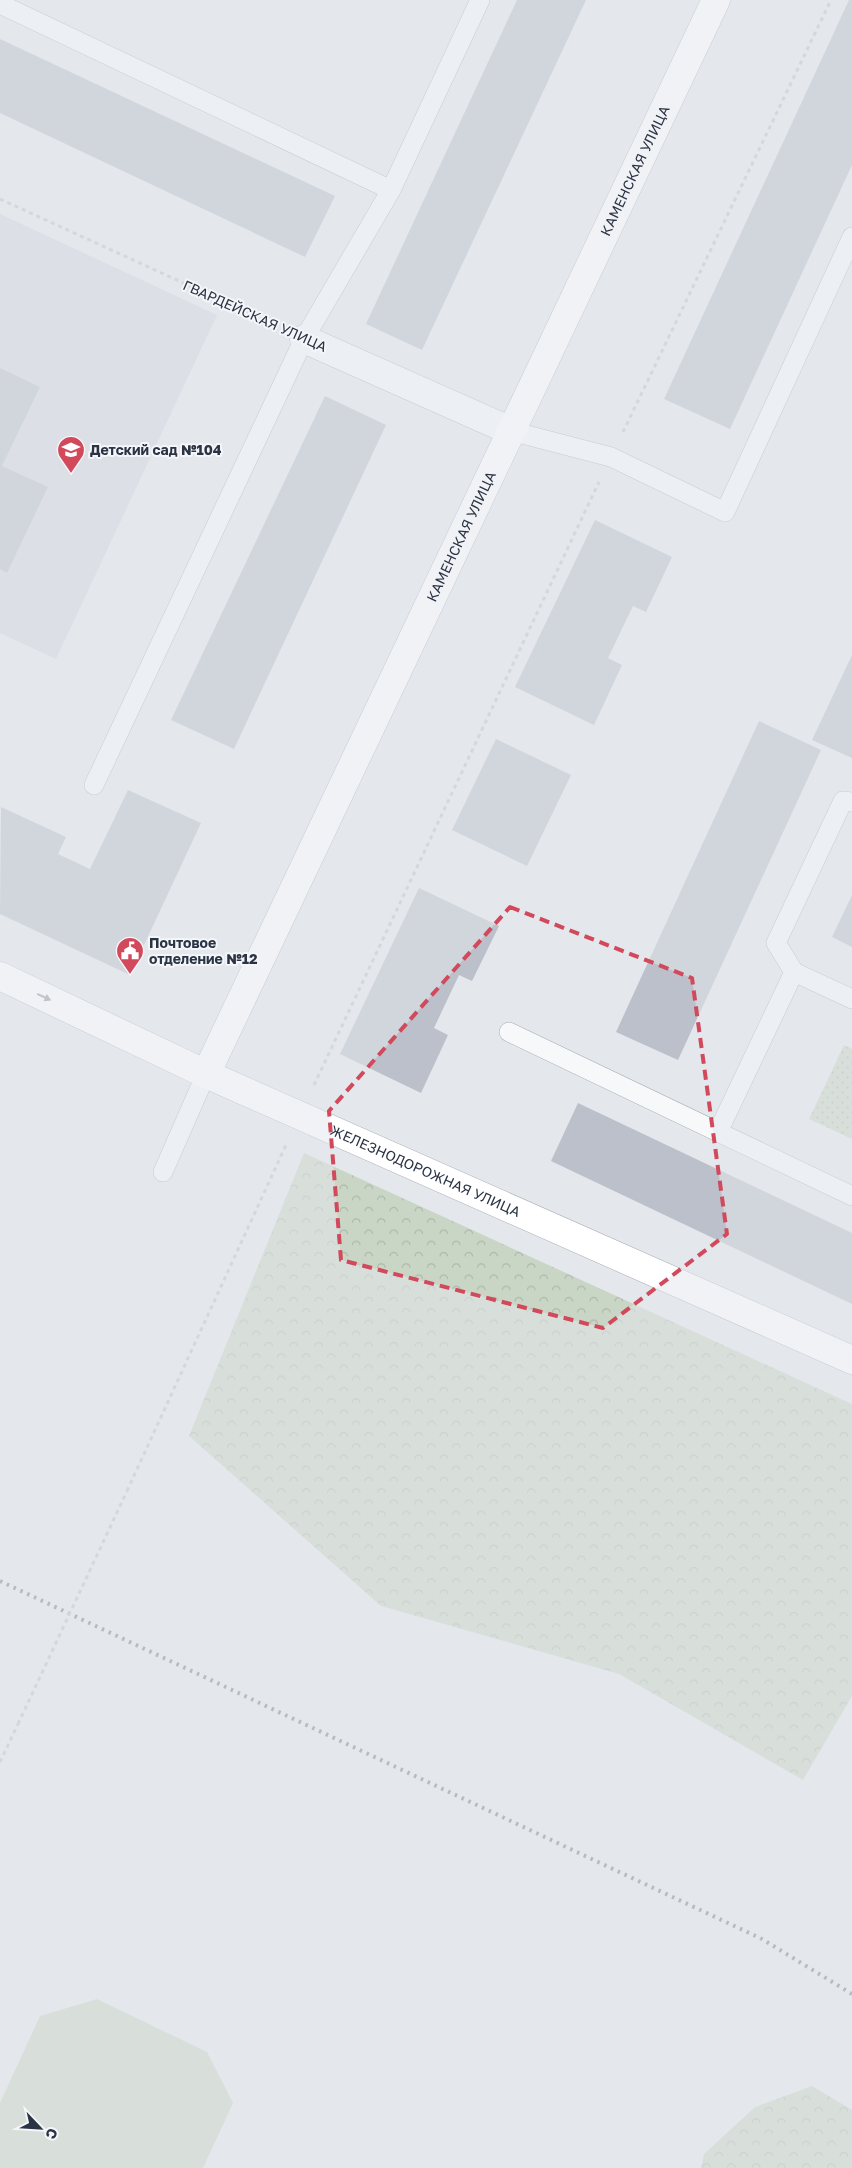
<svg xmlns="http://www.w3.org/2000/svg" width="852" height="2168" font-family="'Golos Text',sans-serif">
<defs>
<pattern id="forest-crowns" width="20" height="18" patternUnits="userSpaceOnUse" patternTransform="scale(1.25)"><rect width="20" height="18" fill="#c9d6c5"/><path d="M2 6a3 3 0 1 1 6 0M12 15a3 3 0 1 1 6 0" fill="none" stroke="#adb8ab"/></pattern>
<pattern id="park-dots" width="8" height="8" patternUnits="userSpaceOnUse" patternTransform="scale(1.25)"><rect width="8" height="8" fill="#c9d6c5"/><path d="M2 2h.1M6 6h.1" fill="none" stroke="#adb8ab" stroke-width="1.8" stroke-linecap="round"/></pattern>
</defs>
<rect width="100%" height="100%" fill="#e4e7ec"/>
<path fill="#d2d6de" d="M0,214L217,315L56,659L0,633Z"/>
<path fill="#c9d6c5" d="M97,1999L207,2052L233,2103L203,2168H0V2103L40,2016Z"/>
<path fill="url(#forest-crowns)" d="M304,1153L852,1404V1696L803,1780L619,1674L381,1606L189,1436Z
M812,2086L852,2110V2168H701L704,2154L755,2107Z"/>
<path fill="url(#park-dots)" d="M844,1045L852,1049V1139L809,1119Z"/>
<path fill="#bbc0ca" d="M517,0H586L422,350L366,324Z
M849,0H852V165L730,429L664,399Z
M0,39L335,196L305,257L0,113Z
M0,368L40,387L2,466L48,487L7,573L0,569Z
M325,396L386,425L234,749L171,720Z
M595,520L672,557L646,612L633,606L608,658L622,665L594,725L515,687Z
M852,655V758L812,740Z
M759,721L821,750L678,1060L616,1032Z
M496,739L571,775L527,866L452,830Z
M128,790L201,823L130,975L0,914L1,807L66,837L58,854L90,869Z
M419,888L499,926L472,981L459,975L434,1028L448,1035L421,1093L340,1054Z
M852,895V947L832,937Z
M578,1103L852,1233V1304L551,1161Z"/>
<g fill="none" stroke-linecap="round" stroke-linejoin="round">
<defs>
<path id="lane" d="M0,4L391,190
M511,431L611,457L725,512L852,237
M94,785L304,339L391,190L480,0
M794,972L776,943L843,801L852,802
M509,1032L852,1196
M718,1132L794,972L852,999
M163,1172L206,1074"/>
<path id="street" d="M304,339L511,431"/>
<g id="secondary">
<path id="s1" d="M0,976L206,1074L852,1360"/>
<path id="s2" d="M206,1074L716,0"/>
</g>
</defs>
<use href="#lane" stroke="#a9aeb7" stroke-width="20"/>
<use href="#street" stroke="#a9aeb7" stroke-width="29"/>
<use href="#secondary" stroke="#a9aeb7" stroke-width="29"/>
<path stroke="#c2c5cb" stroke-width="3" stroke-dasharray="4 4" stroke-linecap="butt" d="M0,199L275,325
M623,432L831,0
M314,1085L599,482
M127,1491L286,1145
M0,1762L18,1724"/>
<use href="#lane" stroke="#f7f8fa" stroke-width="19"/>
<use href="#street" stroke="#f7f8fa" stroke-width="28"/>
<use href="#secondary" stroke="#fff" stroke-width="28"/>
<path stroke="#7d8696" stroke-width="4" stroke-dasharray="2.5 5" stroke-linecap="butt" d="M0,1581L762,1939L852,1994"/>
<path stroke="#c2c5cb" stroke-width="3" stroke-dasharray="4 4" stroke-linecap="butt" d="M18,1724L127,1491"/>
</g>
<defs><path id="oneway-solid" d="M-6-.8H1V-3.2L6.5 0L1 3.2V.8H-6Z" transform="scale(1.25)"/></defs>
<use fill="#959aa2" href="#oneway-solid" transform="translate(44 997) rotate(25)"/>
<path d="M0 0H852V2168H0ZM510,907L692,978L727,1234L603,1328L341,1260L329,1111Z" fill="#e4e7ec" fill-opacity=".55" fill-rule="evenodd"/>
<path fill="none" stroke="#d1495b" stroke-width="4" stroke-dasharray="10 6" stroke-linejoin="round" d="M510,907L692,978L727,1234L603,1328L341,1260L329,1111Z"/>
<defs>
<symbol id="school-pin" viewBox="-11 -11 22 30"><path d="M0 17L-7.5 6A9.5 9.5 0 1 1 7.5 6Z" fill="#d1495b" stroke="#f4f6f9"/><path d="M0-5L7-2L0 1L-7-2ZM-4 1L0 2.5L4 1V4Q0 6-4 4Z" fill="#fff"/></symbol>
<symbol id="civic-pin" viewBox="-11 -11 22 30"><path d="M0 17L-7.5 6A9.5 9.5 0 1 1 7.5 6Z" fill="#d1495b" stroke="#f4f6f9"/><path d="M-.6-6.5H3V-4.5H.6V-3L4-1V1h2V6H-6V1h2V-1L-.6-3ZM-1.2 2.5V6h2.4V2.5Z" fill="#fff"/></symbol>
</defs>
<g fill-rule="evenodd">
<use href="#school-pin" x="55" y="434" width="32" height="43"/>
<use href="#civic-pin" x="114" y="935" width="32" height="43"/>
</g>
<g text-anchor="middle" stroke-width="4" stroke-linejoin="round" paint-order="stroke">
<g font-size="14" fill="#2b3445" stroke="#f4f6f9">
<text dy="5" stroke="none"><textPath href="#s2" startOffset="1000">КАМЕНСКАЯ УЛИЦА</textPath></text>
<text transform="translate(255 316) rotate(24)" y="5">ГВАРДЕЙСКАЯ УЛИЦА</text>
<text dy="5" stroke="none"><textPath href="#s2" startOffset="595">КАМЕНСКАЯ УЛИЦА</textPath></text>
<text dy="5" stroke="none"><textPath href="#s1" startOffset="468">ЖЕЛЕЗНОДОРОЖНАЯ УЛИЦА</textPath></text>
</g>
<g font-size="14" font-weight="bold" fill="#2b3445" stroke="#f4f6f9" text-anchor="start">
<text x="90" y="455">Детский сад №104</text>
<text x="149" y="948">Почтовое<tspan x="149" dy="16">отделение №12</tspan></text>
</g>
</g>
<g transform="translate(40 2128) rotate(115)" stroke="#f4f6f9" stroke-width="4" paint-order="stroke">
<path d="M0-4L9 19L0 12L-9 19Z" fill="#2b3445"/>
<text y="-8" font-size="14" font-weight="bold" text-anchor="middle" fill="#2b3445">С</text>
</g>
</svg>
